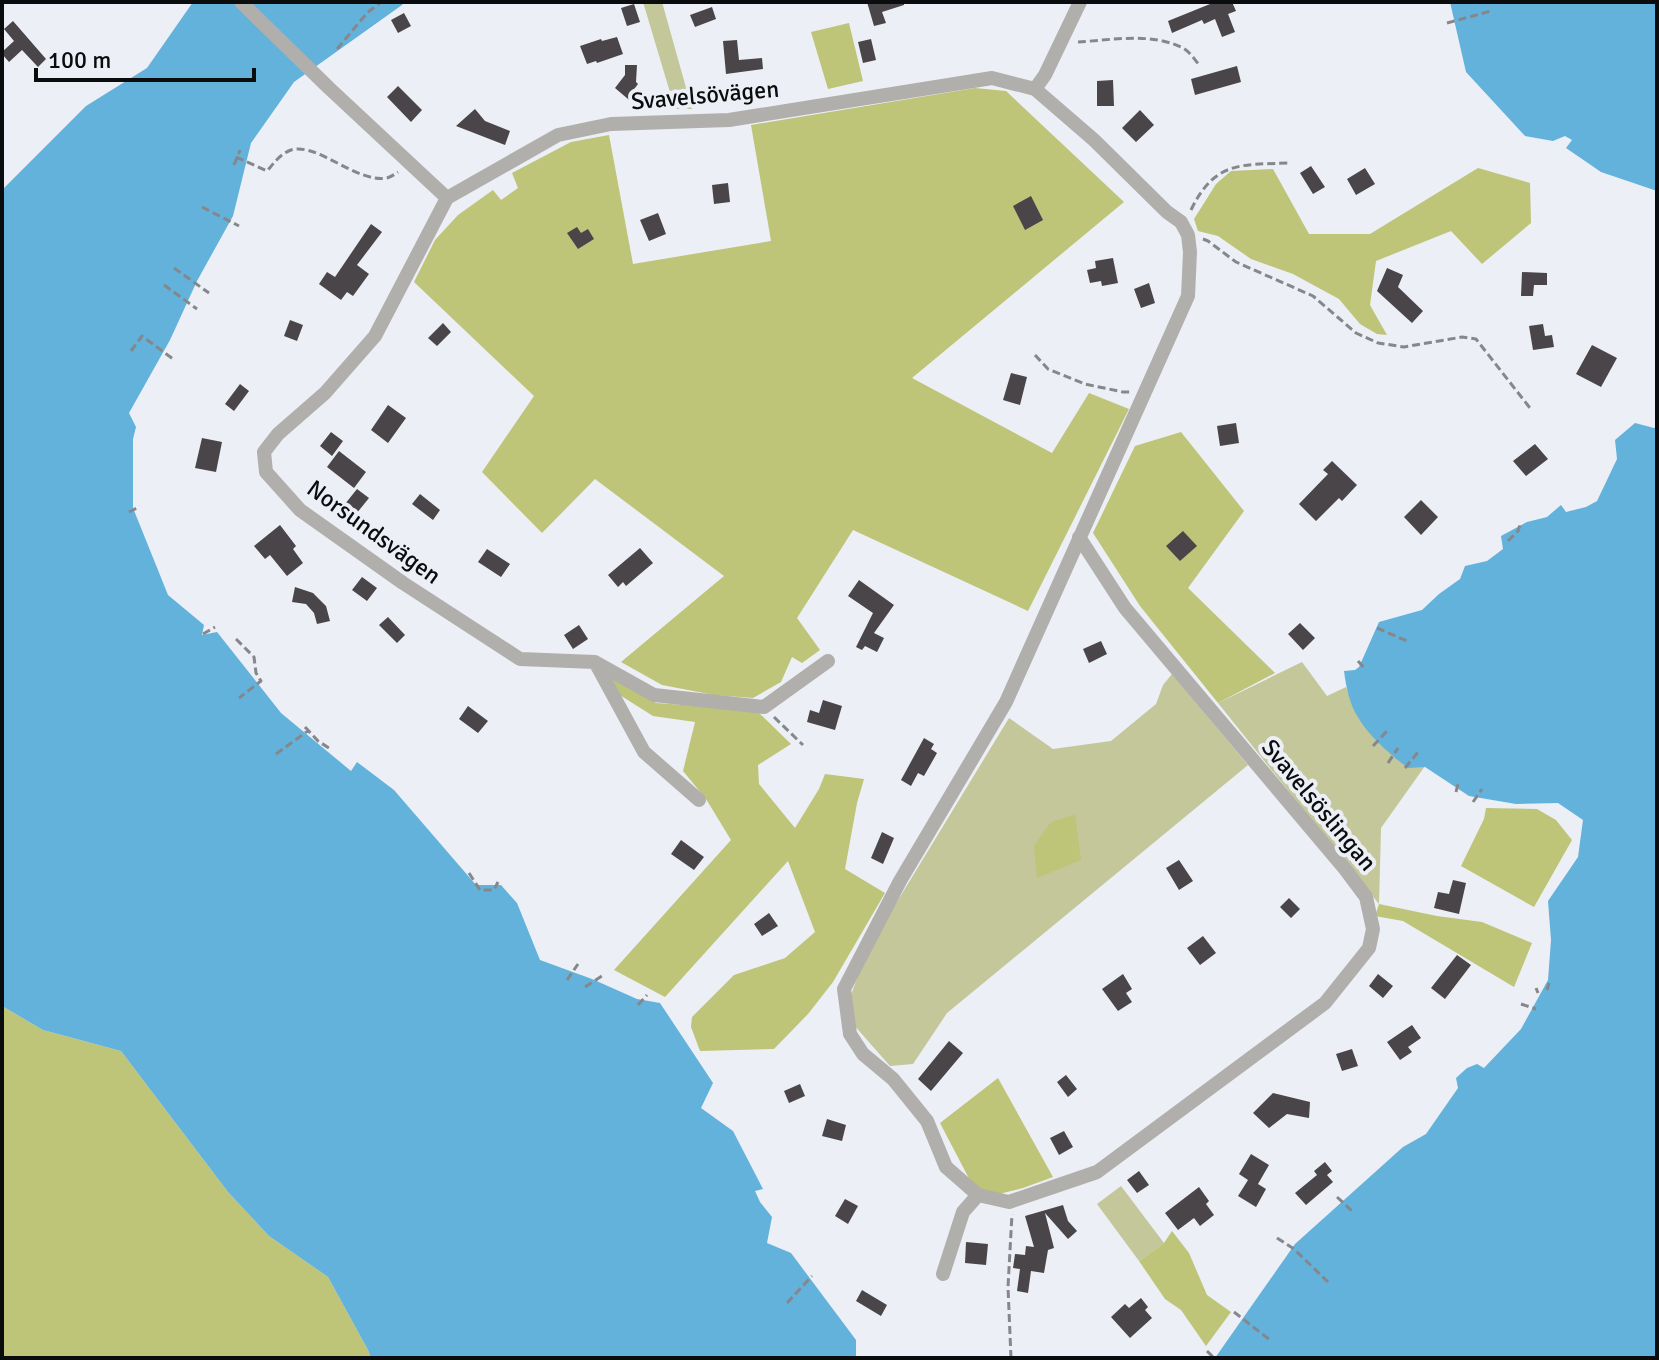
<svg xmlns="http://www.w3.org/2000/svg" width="1659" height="1360" font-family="Signika,sans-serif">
<rect width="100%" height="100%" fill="#eceff5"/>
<path fill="#c3c799" d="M643,2H662L692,109H675Z
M1302,662L1327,696L1346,687L1359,719L1425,766L1381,828L1379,904L1218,703Z
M1172,674L1248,765L947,1013L913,1064L890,1066L853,1024L851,995L867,951L1009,718L1053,749L1111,741L1156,704L1163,685Z
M1121,1186L1164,1243L1139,1261L1097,1204Z"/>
<path fill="#bec478" d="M849,23L863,81L828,89L811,32Z
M975,88L1006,91L1124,202L912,378L1052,453L1089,393L1129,409L1028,611L853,530L797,618L820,650L802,663L792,657L781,682L753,698L714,695L662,685L621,662L724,576L595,479L542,533L482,472L534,396L414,282L435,240L458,215L493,190L501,200L518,188L512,173L571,142L609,135L633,264L771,241L751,125Z
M1478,168L1530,183L1531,223L1482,264L1451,231L1376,261L1370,305L1387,335L1377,334L1360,324L1339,299L1293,274L1251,259L1218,236L1198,231L1194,219L1216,184L1231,171L1273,169L1309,234H1370Z
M1181,432L1244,511L1188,588L1275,673L1218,703L1140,606L1093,533L1135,446Z
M611,677L656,703L756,710L791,744L758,765L759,784L795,828L819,789L825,774L864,779L857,803L845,869L885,893L833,982L808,1014L774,1049L700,1051L691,1027L692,1017L734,975L785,958L815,932L788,861L665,997L614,970L731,840L706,799L683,771L695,722L653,716L615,692Z
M1486,808L1537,809L1556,820L1572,840L1534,907L1461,866L1484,819Z
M1075,814L1081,860L1037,878L1034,846L1050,823Z
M1379,904L1437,916L1482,922L1532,943L1514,987L1403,921L1375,916Z
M2,1006L43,1030L121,1051L228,1192L269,1236L328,1277L368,1350L371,1358H2Z
M998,1078L1053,1177L1023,1188L999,1194L974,1188L940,1123Z
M1172,1231L1189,1253L1207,1295L1231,1312L1206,1346L1181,1310L1165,1299L1139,1261L1164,1243Z"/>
<path fill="#62b2db" d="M193,2H404L402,5L294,82L251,143L233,216L197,281L170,340L129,413L136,427L133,439V508L168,595L204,625L202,635L217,632L281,713L351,771L357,762L394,790L476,885H501L517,903L540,960L592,979L637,999L660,1003L713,1083L701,1108L733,1131L763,1189L755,1191L760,1202L772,1217L767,1243L791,1253L856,1340V1358H371L368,1350L328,1277L269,1236L228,1192L121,1051L43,1030L2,1006V190L86,106L147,68Z
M1450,2H1657V191L1601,172L1566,148L1572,140L1565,136L1553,141L1525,136L1466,72Z
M1635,423L1654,428L1657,427V1358H1215L1295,1244L1403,1147L1426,1134L1458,1088L1456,1078L1467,1068L1477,1064L1484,1068L1521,1029L1548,980L1551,940L1548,901L1578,857L1583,820L1558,803L1516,804L1469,796L1425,767L1408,768C1392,756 1369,736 1359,719C1350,706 1346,687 1344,671L1355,670L1359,667L1379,622L1422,610L1439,594L1460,579L1465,566L1487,561L1503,549L1501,536L1527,522L1547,517L1561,505L1566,512L1586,507L1597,501L1617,459L1615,440Z"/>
<path fill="#4a4548" d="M867,2H904V5L882,12L886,23L874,26Z
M1215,2H1232L1236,11L1228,14L1235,32L1222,37L1215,19L1204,24L1202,20L1172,33L1168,21Z
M634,4L640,22L627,26L621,8Z
M712,7L716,19L695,27L690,15Z
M404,13L411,26L398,33L391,20Z
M13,21L46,59L38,67L22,50L9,62L2,54V52L14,41L4,29Z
M617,37L623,54L597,63L596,61L587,64L580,46L601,39L602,41Z
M871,39L876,60L863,63L858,42Z
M737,40L739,60L762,58L763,69L726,74L723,41Z
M625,65H637L636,82L638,84L629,96L649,95V109L635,110V105L615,88L625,75Z
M1237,66L1241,82L1195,95L1191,79Z
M1113,80L1114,106H1097V81Z
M398,86L422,110L411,122L387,97Z
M475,109L485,121L510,131L505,145L456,126Z
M1140,110L1154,125L1136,142L1122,128Z
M1311,166L1325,187L1313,194L1300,173Z
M1365,168L1375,184L1356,195L1347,179Z
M728,183L730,202L714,204L712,185Z
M1031,196L1043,220L1025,230L1013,206Z
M658,213L666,234L649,241L640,220Z
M371,224L382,232L357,265L369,274L353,296L347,292L341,300L319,284L327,272L335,277Z
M577,227L581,233L588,229L594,239L578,249L567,233Z
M1113,258L1118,283L1102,286L1101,281L1090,283L1087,270L1096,268L1095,261Z
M1387,268L1403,275L1398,287L1423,311L1412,323L1377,291Z
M1522,272L1547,273V285H1534L1533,296H1521Z
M1149,283L1155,303L1141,308L1134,289Z
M290,320L303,325L297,341L284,336Z
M443,323L451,332L437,346L428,338Z
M1543,324L1545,336L1552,335L1554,347L1533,350L1529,326Z
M1592,345L1617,358L1601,387L1576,374Z
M1011,373L1027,377L1020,405L1003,400Z
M240,384L249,391L234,411L225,404Z
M388,405L406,418L388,443L371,430Z
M1236,423L1239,443L1220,446L1217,426Z
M331,432L343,441L332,456L320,446Z
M202,438L222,442L216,472L195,468Z
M1535,444L1548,459L1526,476L1513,461Z
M339,451L366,472L354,488L327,467Z
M1332,461L1357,485L1342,501L1339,498L1316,521L1299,504L1328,474L1323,470Z
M357,489L369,498L356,514L345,504Z
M420,494L440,510L433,520L412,504Z
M1421,500L1438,517L1421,535L1404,517Z
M280,525L296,546L293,549L303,563L287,576L270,555L265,559L254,546Z
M1183,531L1197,546L1180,561L1166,546Z
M640,548L653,563L626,586L623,582L618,587L608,575Z
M487,549L510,564L501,577L478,562Z
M362,577L377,588L367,601L352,590Z
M859,580L894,605L874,633L884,638L877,652L865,646L862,650L856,647L873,613L848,596Z
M295,587L313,593L326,606L330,621L317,624L314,613L306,604L292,602Z
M388,617L405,635L397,643L379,625Z
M1300,623L1315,638L1303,650L1288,634Z
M579,625L588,639L573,649L564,635Z
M1101,641L1107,654L1089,663L1083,649Z
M823,700L842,706L835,730L807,722L810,710L819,713Z
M468,706L488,721L478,733L459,719Z
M924,738L934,744L931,749L937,753L924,776L918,773L911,786L901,780Z
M882,832L894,838L883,864L871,858Z
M681,840L704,857L694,870L671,854Z
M1179,860L1193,881L1179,890L1166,868Z
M1453,880L1466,883L1459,914L1434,908L1438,892L1449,894Z
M1289,898L1300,909L1291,918L1280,907Z
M769,913L778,926L762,936L754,924Z
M1203,936L1216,953L1200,965L1187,948Z
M1457,955L1471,965L1445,999L1431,988Z
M1123,974L1132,989L1126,993L1132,1002L1118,1011L1102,989Z
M1378,974L1393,986L1383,998L1369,986Z
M1412,1025L1421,1038L1408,1047L1412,1052L1400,1060L1387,1042Z
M949,1041L963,1053L931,1091L918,1079Z
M1352,1049L1358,1066L1342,1071L1336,1054Z
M1066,1075L1077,1089L1068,1097L1057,1082Z
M800,1084L805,1096L789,1103L784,1091Z
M1273,1093L1310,1102L1309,1118L1287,1114L1269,1128L1253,1113Z
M827,1119L846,1125L842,1141L822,1136Z
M1064,1131L1073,1147L1059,1155L1050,1138Z
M1251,1154L1269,1165L1258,1184L1266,1189L1256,1207L1238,1196L1248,1180L1239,1174Z
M1325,1162L1332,1171L1327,1175L1333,1182L1306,1205L1295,1193L1317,1175L1314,1171Z
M1139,1171L1149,1185L1137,1193L1127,1180Z
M1199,1187L1209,1201L1206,1204L1214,1215L1200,1226L1194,1218L1178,1230L1165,1213Z
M845,1199L858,1206L848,1224L835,1216Z
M1063,1205L1068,1221L1077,1231L1068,1239L1045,1213L1054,1248L1048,1250L1044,1273L1031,1271L1028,1293L1017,1291L1020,1269L1013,1268L1015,1254L1025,1255L1026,1246L1034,1247L1025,1216Z
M966,1242L988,1244L986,1265L965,1263Z
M862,1290L887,1305L881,1316L856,1301Z
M1141,1298L1148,1307L1145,1310L1152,1318L1130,1338L1111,1317L1125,1304L1129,1308Z"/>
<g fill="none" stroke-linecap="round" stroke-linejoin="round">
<path stroke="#85878c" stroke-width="3" stroke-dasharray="8 4" stroke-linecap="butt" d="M1447,23L1491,11
M1078,42C1112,40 1151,32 1183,48C1190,52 1195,60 1200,66
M337,49L367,13L381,2
M236,157L267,171C274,163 280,154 291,150C317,142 358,184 387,178C391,177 395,174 398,172
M234,165L240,150
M202,207L239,226
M1191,210C1215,160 1242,165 1290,163
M1203,239L1208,241L1236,262L1313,296L1356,333L1378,343L1404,347L1462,337L1476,339L1530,408
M174,268L209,293
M164,285L197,309
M131,351L142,336L173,359
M1035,355L1048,369L1085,384L1123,392H1130
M129,512L139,507
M1508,541L1518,531L1520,525
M1377,628L1407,641
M203,634L215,627
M236,639L254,657L256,673L261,681L239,698
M1358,661L1366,670
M774,717L803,745
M305,727L318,741L329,748
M1373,746L1387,731
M276,754L309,730
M1388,763L1398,748
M1405,768L1419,751
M1456,792L1458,784
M1473,802L1482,789
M469,873L480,890H494L498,882
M567,980L578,964
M585,987L605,974
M1536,988L1538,993
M1547,990L1549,983
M1521,1004L1536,1009
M638,1005L647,995
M1337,1197L1352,1211
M1277,1238L1294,1249L1328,1282
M787,1303L812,1276
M1234,1312L1270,1340
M1207,1351L1214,1358
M1011,1358L1008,1287L1012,1214"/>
<path stroke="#b1afac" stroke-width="14" d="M241,2L329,88L447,198
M1035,89L1045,75L1080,2
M447,198L558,135L611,124L729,120L992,78L1035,89L1094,140L1167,212L1181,222L1188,235L1190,252L1188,296L1006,702L900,881L844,989L850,1034L863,1054L893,1079L927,1121L946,1167L978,1195L1009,1202L1097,1172L1325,1003L1369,948L1373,929L1366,897L1345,869L1125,608L1079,537
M447,198L375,336L325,393L278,434L264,452L266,472L300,510L403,583L520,659L595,662L654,695L764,707L828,661
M595,662L644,752L699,800
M943,1274L963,1212L978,1195"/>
</g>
<g text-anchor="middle" stroke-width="8" stroke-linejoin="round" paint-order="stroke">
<g font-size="24" fill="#0b0c0e" stroke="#eceff5">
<text transform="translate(705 95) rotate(-5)" y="8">Svavelsövägen</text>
<text transform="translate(374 532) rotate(36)" y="8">Norsundsvägen</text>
<text transform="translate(1319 805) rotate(50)" y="8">Svavelsöslingan</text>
</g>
</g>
<rect width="1659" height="1360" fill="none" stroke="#0b0c0e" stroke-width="8"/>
<path d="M36 68v12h218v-12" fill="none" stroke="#0b0c0e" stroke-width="4"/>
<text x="48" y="68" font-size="24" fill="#0b0c0e" stroke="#eceff5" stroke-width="6" paint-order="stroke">100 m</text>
</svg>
